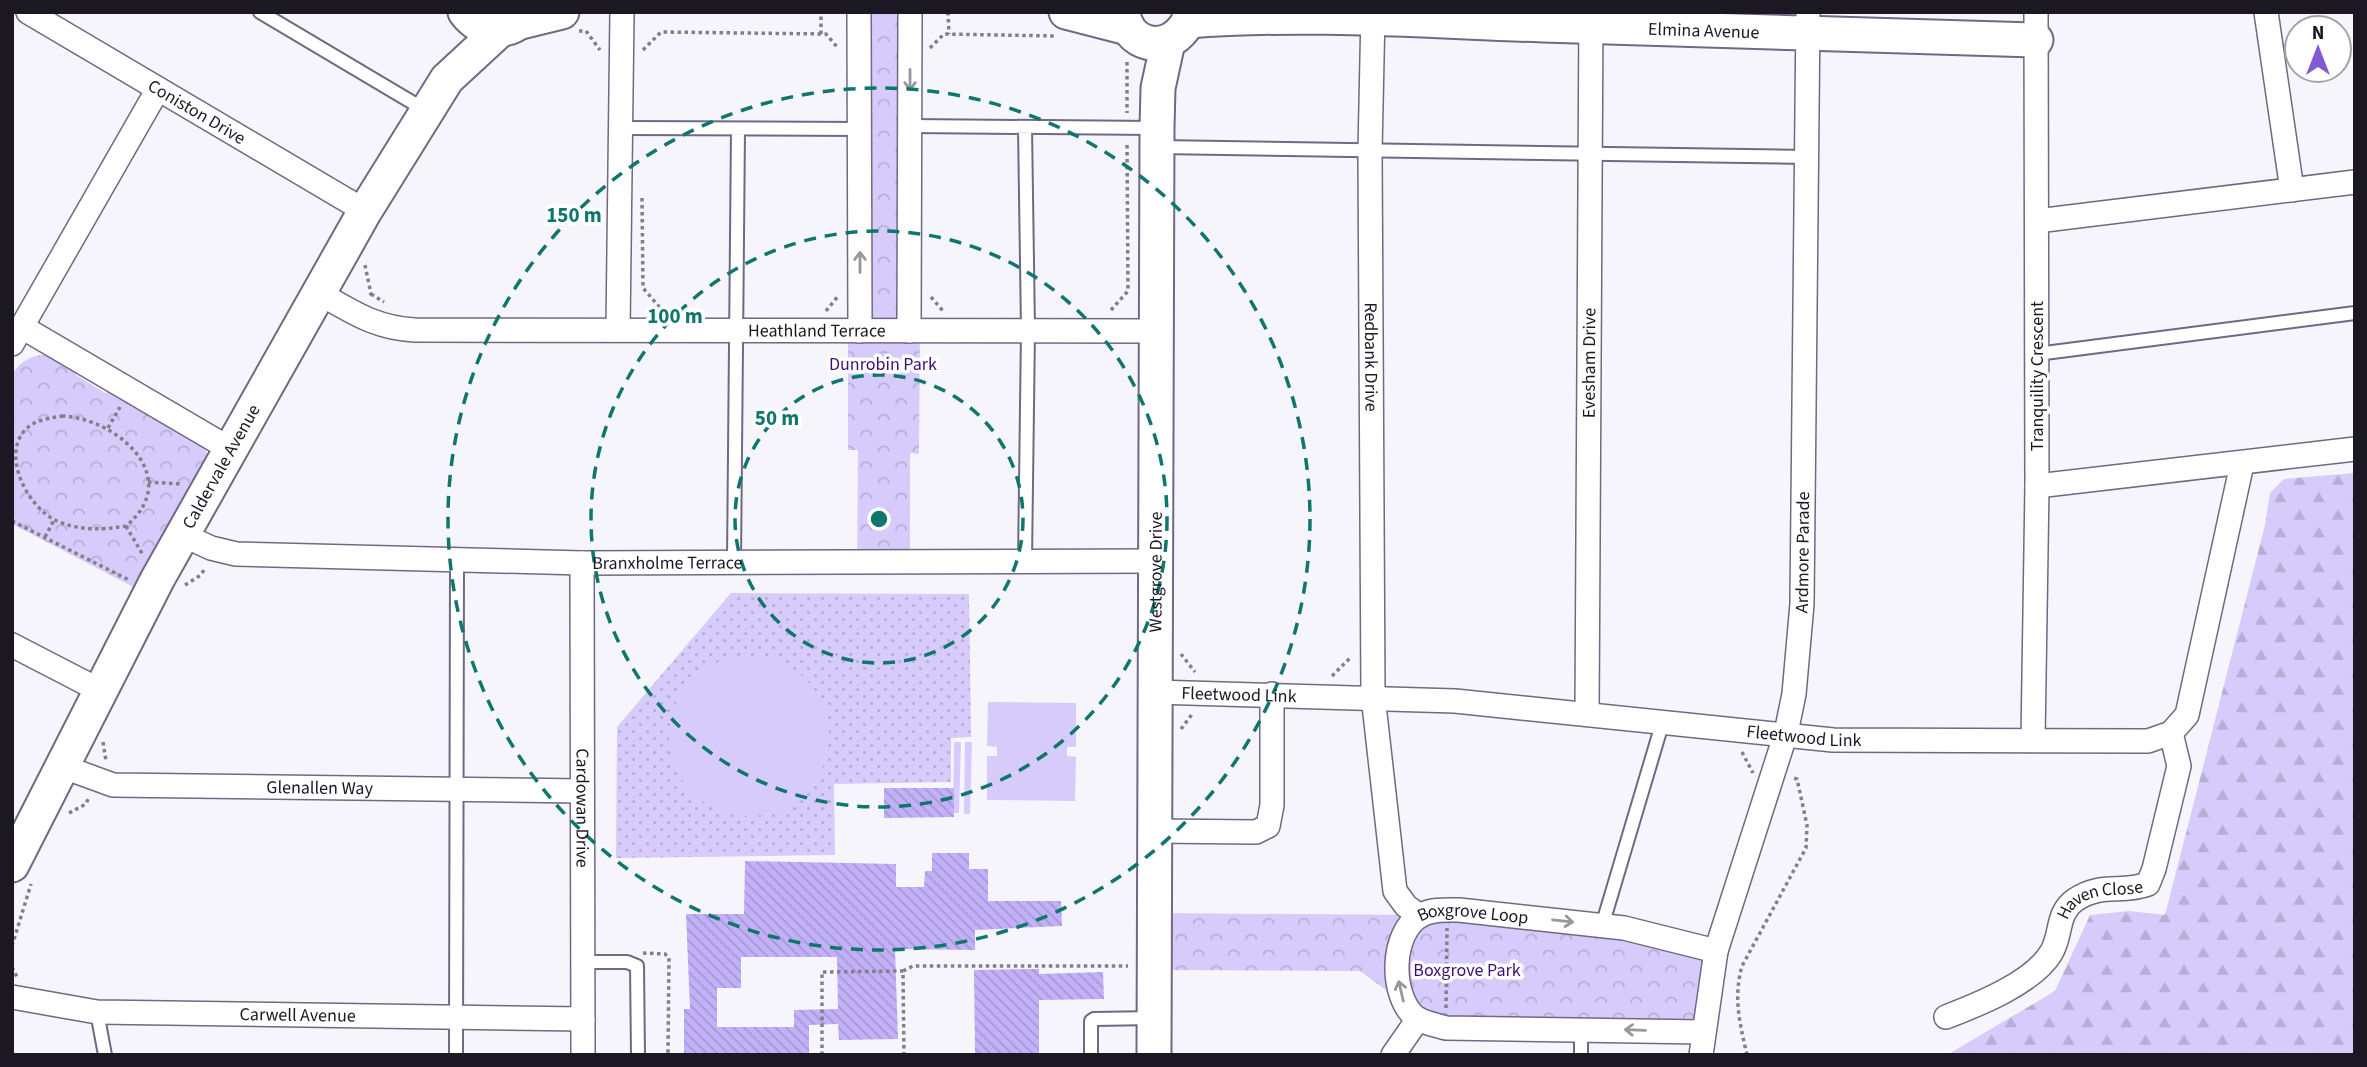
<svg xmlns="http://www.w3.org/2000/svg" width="2367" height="1067" font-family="'Source Sans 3',sans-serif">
<defs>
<pattern id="grass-dots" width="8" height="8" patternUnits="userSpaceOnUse" patternTransform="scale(1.75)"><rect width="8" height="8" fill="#d6cbfa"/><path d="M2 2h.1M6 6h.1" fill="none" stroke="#b7aed6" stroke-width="1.8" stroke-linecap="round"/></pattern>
<pattern id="forest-firs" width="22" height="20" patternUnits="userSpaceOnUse" patternTransform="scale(1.75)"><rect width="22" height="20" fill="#d6cbfa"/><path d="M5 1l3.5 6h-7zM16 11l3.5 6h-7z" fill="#b7aed6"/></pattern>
<pattern id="park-crowns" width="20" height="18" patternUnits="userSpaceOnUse" patternTransform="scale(1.75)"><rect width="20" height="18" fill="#d6cbfa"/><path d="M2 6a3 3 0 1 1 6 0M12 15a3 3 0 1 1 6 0" fill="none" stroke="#b7aed6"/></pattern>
<pattern id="building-back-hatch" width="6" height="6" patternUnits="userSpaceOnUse" patternTransform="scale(1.75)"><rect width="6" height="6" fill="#c2b0f8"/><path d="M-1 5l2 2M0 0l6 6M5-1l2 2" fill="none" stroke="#a697d4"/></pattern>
</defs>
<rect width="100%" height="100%" fill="#f7f5fc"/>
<path fill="url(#grass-dots)" d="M731,593L969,594L971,737L951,738V782L834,784L835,855L616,858L617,727Z"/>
<path fill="url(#forest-firs)" d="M2355,473V1055H1947L2055,991L2090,915L2129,911L2165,915L2265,525L2270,493L2284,479Z"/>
<path fill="url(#park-crowns)" d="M859,12H910L920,331L919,454L910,453V562L857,566L858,450H848V331Z
M50,354L77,366L76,375L105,393L115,388L140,403L141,411L173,430L178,427C197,438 209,445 209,468L141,591L12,524V375C21,359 34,355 50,354Z
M1434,910L1716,951L1703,1032L1446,1028L1404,1003L1360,971L1153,970L1154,913L1420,915Z"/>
<path fill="#d6cbfa" d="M669 736a80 80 0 1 1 160 0a80 80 0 1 1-160 0Z
M988,702L1076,703V747H1067V756L1076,757L1075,801L987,800V756H997V747L987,746Z
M954,742H961L959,813H953Z
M965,742H972L970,814H964Z"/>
<path fill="url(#building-back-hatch)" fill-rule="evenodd" d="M884,788H954V817L884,818Z
M932,853H969V869H988V901H1061L1062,926L975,930V950L895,949L898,1039L839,1040L838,1024L809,1025V1055H684V1009H690L686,914H744L745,861L896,864V887H924L925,871H932ZM741,957H837L838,1009L794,1010V1027H717V988H741Z
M1039,969V974L1103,972L1104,999L1039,1000V1055H975L974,970Z"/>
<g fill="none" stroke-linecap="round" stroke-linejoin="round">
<defs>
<path id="lane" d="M260,12L425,110
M910,126L1154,128
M621,128L860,129
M1159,147L1806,157
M2037,354L2355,313
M1025,561L1028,330L1025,127
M734,562L738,129
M1602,926L1663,721
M583,962H627L637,966L638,1055
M97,1012L105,1055
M1581,1029V1055
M456,1055L457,562
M1091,1055V1021L1094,1019L1154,1018"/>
<g id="street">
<path id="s1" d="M28,12L365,211"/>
<path d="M859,12L860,331"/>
<path id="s2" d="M1373,12L1370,151L1373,696L1395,891L1406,906L1420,916"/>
<path d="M2266,12L2292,190"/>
<path d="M2037,221L2355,182"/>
<path id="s3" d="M319,293C353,312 375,328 415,330L1156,331"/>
<path d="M22,327L230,449"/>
<path d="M618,329L622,12"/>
<path d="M909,331L910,12"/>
<path d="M12,344L158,89"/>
<path d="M2037,486L2355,449"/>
<path id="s4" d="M183,535L211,548L236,554L582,563L1155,561"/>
<path id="s5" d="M582,563L583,1055"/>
<path d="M12,645L99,690"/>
<path id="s6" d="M1155,692L1455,701L1833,740L2148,741L2171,733L2187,715L2242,464"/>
<path id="s7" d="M1587,713L1591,13"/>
<path d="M2033,740L2037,486L2036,12"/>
<path id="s8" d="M61,766L113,785L582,791"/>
<path d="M1154,831L1256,832L1268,826L1272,805V694"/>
<path id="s9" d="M12,997L97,1012L583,1019"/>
<path id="s10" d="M1946,1017C1977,1005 2033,983 2051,953C2062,936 2056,913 2075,900C2101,882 2122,894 2148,884L2154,869L2179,766L2171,733"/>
<path id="s11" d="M1703,1032L1446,1028C1436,1025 1423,1023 1415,1017C1390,995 1390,933 1421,915C1433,909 1445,910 1459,910L1624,928L1716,951"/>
<path d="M1393,1055L1418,1019"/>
<path id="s12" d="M1701,1055L1716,951L1786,733L1794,694L1802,604L1808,12"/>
</g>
<g id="secondary">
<path d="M465,12C482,35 512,36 529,12"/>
<path d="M1066,12L1128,28"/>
<path d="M1123,12C1127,46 1165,54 1184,28"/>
<path id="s13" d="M1188,21C1306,12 1425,21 1543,25C1708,31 1872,36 2036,40"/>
<path d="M521,22L562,12"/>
<path id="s14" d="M12,865L157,580L365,211L447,79L500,30"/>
<path id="s15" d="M1154,1055L1157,128L1158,88L1168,42"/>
</g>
</defs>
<use href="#lane" stroke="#6f6983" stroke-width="16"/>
<use href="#street" stroke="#6f6983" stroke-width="26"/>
<use href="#secondary" stroke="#6f6983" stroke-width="37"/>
<path stroke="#817f88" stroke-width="3.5" stroke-dasharray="3.5 3.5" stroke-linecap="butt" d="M948,12L949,34
M579,31H586L600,50
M821,34V12
M930,48L944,34L1056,36
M643,50L661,32L826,34L838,48
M1127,62V113
M642,198L643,288L662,310
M365,265L371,294L368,297
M371,294L384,302
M931,297L943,311
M1111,310L1128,291L1127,142
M826,311L838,296
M62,416C116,418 185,477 126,526C102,530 80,531 57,521C28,508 0,455 26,429C35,420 50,418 62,416Z
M108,428L120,407
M148,482L181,484
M12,521L129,580
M126,526L143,555
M45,537L54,520
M185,585L201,575L205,568
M1181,654L1195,672
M1332,676L1351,657
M1181,729L1193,713
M103,742L106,761
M1742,752L1753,773
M69,813L86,804L89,797
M12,946L31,884
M643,953L665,954L669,958L668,1055
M12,967L17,977
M903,971L913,966H1128
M1446,1008L1447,928
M822,1055V972L903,971L904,1055
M1747,1055C1740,1024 1733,998 1742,966L1806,848L1807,825L1797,779L1793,778"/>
<use href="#lane" stroke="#fff" stroke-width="12"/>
<use href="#street" stroke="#fff" stroke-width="23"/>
<use href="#secondary" stroke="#fff" stroke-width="33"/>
</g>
<defs><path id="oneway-shaft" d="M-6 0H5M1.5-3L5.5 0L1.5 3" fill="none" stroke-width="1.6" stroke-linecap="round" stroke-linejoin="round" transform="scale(1.75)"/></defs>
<g stroke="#98979c">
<use href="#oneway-shaft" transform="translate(910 80) rotate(90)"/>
<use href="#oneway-shaft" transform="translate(860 262) rotate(-90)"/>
<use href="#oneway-shaft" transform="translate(1563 921) rotate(6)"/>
<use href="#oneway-shaft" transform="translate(1401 991) rotate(-103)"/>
<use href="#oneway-shaft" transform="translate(1635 1030) rotate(-178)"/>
</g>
<g fill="none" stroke="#0f766e" stroke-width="3.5" stroke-dasharray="12 9">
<circle cx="879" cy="519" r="144"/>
<circle cx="879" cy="519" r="288"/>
<circle cx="879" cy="519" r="431"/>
</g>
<g text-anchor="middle" stroke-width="7" stroke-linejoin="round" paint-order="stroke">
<g font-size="18" fill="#1b1823" stroke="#fff">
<text dy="6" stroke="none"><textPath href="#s13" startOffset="516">Elmina Avenue</textPath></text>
<text dy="6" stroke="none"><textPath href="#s1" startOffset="196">Coniston Drive</textPath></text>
<text dy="6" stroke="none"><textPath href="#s3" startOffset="506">Heathland Terrace</textPath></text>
<text dy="6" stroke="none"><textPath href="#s2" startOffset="345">Redbank Drive</textPath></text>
<text dy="6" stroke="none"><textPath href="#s7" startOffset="350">Evesham Drive</textPath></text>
<text transform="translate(2037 376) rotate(-90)" y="6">Tranquility Crescent</text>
<text dy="6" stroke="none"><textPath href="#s14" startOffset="450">Caldervale Avenue</textPath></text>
<text dy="6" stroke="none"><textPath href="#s12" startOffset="516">Ardmore Parade</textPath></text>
<text dy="6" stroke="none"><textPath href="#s4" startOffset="488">Branxholme Terrace</textPath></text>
<text dy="6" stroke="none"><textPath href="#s15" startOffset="483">Westgrove Drive</textPath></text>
<text dy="6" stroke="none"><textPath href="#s6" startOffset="84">Fleetwood Link</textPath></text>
<text dy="6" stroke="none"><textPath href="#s6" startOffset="651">Fleetwood Link</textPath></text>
<text dy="6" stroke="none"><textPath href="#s8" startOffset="262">Glenallen Way</textPath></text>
<text dy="6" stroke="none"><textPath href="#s5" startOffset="245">Cardowan Drive</textPath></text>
<text dy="6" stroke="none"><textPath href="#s10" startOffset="208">Haven Close</textPath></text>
<text dy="6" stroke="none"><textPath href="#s11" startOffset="457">Boxgrove Loop</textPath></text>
<text dy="6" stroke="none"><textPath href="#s9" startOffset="287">Carwell Avenue</textPath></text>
</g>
<g font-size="18" fill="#3d1078" stroke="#fff">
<text x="883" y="370">Dunrobin Park</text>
<text x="1467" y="976">Boxgrove Park</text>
</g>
</g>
<circle cx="879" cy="519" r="10" fill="#0f766e" stroke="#fff" stroke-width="3.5"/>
<g font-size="21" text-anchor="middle" font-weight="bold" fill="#0f766e" stroke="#fff" stroke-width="7" stroke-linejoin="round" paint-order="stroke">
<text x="574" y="222">150 m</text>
<text x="675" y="323">100 m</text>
<text x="777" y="425">50 m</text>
</g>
<rect width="2367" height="1067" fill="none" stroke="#1b1823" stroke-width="28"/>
<g transform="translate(2318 49)"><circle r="33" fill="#ffffff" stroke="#a4a3a7" stroke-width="2"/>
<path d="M0-5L12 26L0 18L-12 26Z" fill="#825ad4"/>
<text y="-10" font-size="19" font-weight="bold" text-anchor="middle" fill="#1b1823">N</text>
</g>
</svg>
